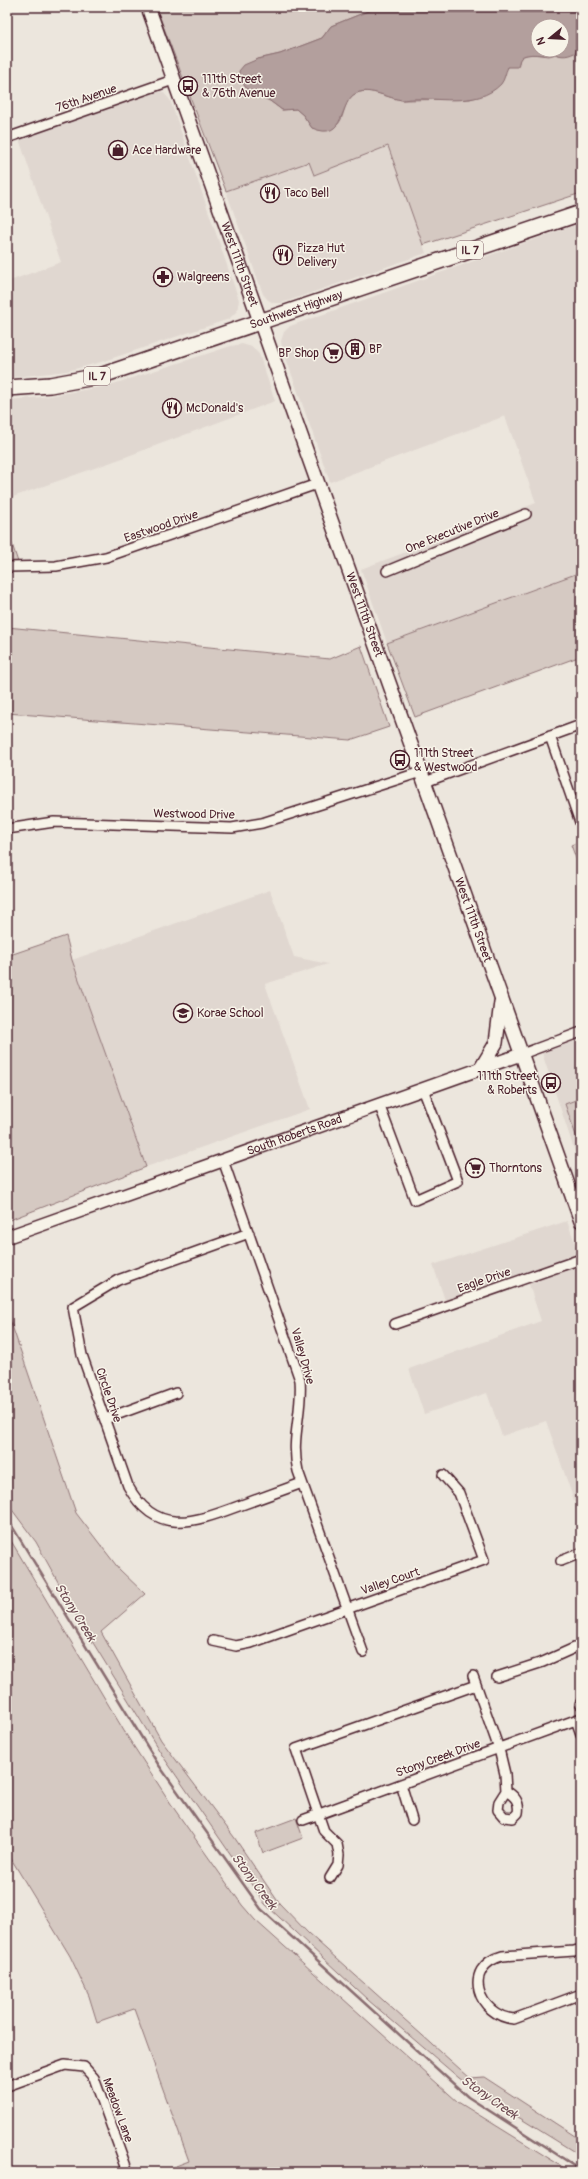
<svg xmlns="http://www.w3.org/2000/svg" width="588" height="2179" font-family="Pangolin,sans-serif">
<rect width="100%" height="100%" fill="#ece6dd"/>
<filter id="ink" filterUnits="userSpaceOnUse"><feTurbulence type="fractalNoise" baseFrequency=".025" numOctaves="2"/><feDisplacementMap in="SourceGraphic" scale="8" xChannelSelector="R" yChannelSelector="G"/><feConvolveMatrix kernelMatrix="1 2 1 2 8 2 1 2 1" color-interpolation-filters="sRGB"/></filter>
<g filter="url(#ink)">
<path fill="#e0d7d0" d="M157,90L163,92L170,100L239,300L237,311L229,319L101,362L67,371L7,378V282L61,262L18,136Z
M388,146L426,253L282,303H274L268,300L263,294L226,191L309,161L314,175Z
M581,223V572L387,643L361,569L536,503L505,416L330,482L282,347L281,341L284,332L290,326Z
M242,344L252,347L259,354L275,401L120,459L7,499V400L43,397L107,386L231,346Z
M270,890L294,957L328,964L265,984L310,1109L146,1167L72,960Z
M581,1039V1170L542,1053Z
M567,1221L581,1259V1520L546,1421L502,1436L487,1393L424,1414L409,1369L541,1321L525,1272L445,1300L433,1265Z"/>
<path fill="#d5c9c2" stroke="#907476" d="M156,7H378L331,26L322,38L280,54L258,59L240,80L248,90L270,101L282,110L296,109L303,115L312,128C354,137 335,101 357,93C371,87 389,99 403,100L470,99L480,96L508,67L519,63L520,58C528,52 539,55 548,56C551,56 554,54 557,54C567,54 572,55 581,49V193L423,245L388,146L314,175L309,162L226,191Z
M7,529L20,568L7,567Z
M581,572V656L415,717L387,643Z
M7,627L330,659L361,646L389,727L350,740L7,713Z
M581,841V869H580L571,845Z
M66,936L72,960L146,1167L7,1221V956Z
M581,1098V1150L565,1104Z
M7,1311L76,1513L119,1569L145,1594L101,1632L161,1740L234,1837L279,1903L308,1933L470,2078L484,2077L581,2140V2156L481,2094L459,2078L368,2000L265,1904L162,1755L79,1620L36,1542L7,1503Z
M7,1534L127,1736L175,1810L242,1905L255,1920L458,2102L571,2172H160L189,2161L134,2009L97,2022L89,1996L70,1956L7,1852Z
M296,1818L303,1838L263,1853L256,1833Z"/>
<path fill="#b39f9d" stroke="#896c6f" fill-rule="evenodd" d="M378,7H574L581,34V49C572,55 565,58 555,54C547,57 526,51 521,58C519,60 519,64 518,67H508C505,73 505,79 501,84C476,110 434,95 403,100C389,99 370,87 357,93C338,100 347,143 312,128L303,115L296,109L282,110L270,101L248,90L240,80L239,71L244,65L258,59L280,54L322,38L331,26ZM538,26H562V50H538Z"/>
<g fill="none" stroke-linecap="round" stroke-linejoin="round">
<path stroke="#896c6f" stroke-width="2.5" d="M7,1518L158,1764L261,1909L468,2097L581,2170"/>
<defs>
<path id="minor" d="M7,138L173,80
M7,567L56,566L106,557L317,484
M387,571L526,514
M550,736L581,825
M425,782L581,725
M7,829L54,822L232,828L262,823L421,772
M522,1054L581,1032
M379,1104L415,1200L458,1181L423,1089
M223,1160L300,1380C303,1412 290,1439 298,1471L363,1652
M249,1233L118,1280L73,1307L82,1355L128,1486C155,1536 193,1523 236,1507C258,1499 280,1491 302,1483
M395,1324L581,1259
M105,1419L176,1393
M561,1561L581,1553
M213,1641L236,1646L251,1643L484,1560L459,1493L443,1475
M473,1676L499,1749L505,1774L506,1791L499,1802L498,1810L504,1817L513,1818L518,1813C520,1802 515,1796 506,1791
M497,1677L543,1662L581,1645
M580,1704L581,1703
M576,1720L581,1734
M401,1784L412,1820
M303,1820L581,1718
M330,1878L338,1865L339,1855L337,1844L324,1831L296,1749L476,1685
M581,1949L574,1951L502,1956C461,1967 478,2016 514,2019L581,1994
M7,2086L65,2065L84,2067L94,2078L128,2172"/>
<g id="tertiary">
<path id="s1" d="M7,1237L522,1054"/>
</g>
<g id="secondary">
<path id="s2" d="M148,7L581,1221"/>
<path d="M481,1068L496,1043L501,1002"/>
</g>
<g id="primary">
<path id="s3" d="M7,388L50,385L100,376L581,213"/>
</g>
</defs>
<use href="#minor" stroke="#4a1f2b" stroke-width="12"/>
<use href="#tertiary" stroke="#4a1f2b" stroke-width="15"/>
<use href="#secondary" stroke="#4a1f2b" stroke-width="16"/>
<use href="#primary" stroke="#4a1f2b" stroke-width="18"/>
<use href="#minor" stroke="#f7f3e8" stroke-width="9"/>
<use href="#tertiary" stroke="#f7f3e8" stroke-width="12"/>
<use href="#secondary" stroke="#f7f3e8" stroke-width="13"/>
<use href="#primary" stroke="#f7f3e8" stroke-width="15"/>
</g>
</g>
<defs>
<symbol id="bus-ring" viewBox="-11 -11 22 22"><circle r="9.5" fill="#f7f3e8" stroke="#4a1f2b" stroke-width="1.5"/><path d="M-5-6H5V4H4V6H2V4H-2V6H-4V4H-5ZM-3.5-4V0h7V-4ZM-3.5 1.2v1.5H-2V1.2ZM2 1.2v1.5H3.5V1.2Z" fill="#4a1f2b"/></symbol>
<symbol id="shop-ring" viewBox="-11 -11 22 22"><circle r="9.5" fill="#f7f3e8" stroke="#4a1f2b" stroke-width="1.5"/><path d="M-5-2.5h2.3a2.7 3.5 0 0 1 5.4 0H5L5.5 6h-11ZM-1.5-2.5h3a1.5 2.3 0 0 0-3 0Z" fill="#4a1f2b"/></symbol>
<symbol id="restaurant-ring" viewBox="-11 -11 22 22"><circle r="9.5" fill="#f7f3e8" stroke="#4a1f2b" stroke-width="1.5"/><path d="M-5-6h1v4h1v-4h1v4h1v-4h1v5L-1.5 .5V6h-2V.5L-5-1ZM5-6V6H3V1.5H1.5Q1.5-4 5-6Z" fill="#4a1f2b"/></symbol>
<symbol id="pharmacy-ring" viewBox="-11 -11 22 22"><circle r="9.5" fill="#f7f3e8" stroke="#4a1f2b" stroke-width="1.5"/><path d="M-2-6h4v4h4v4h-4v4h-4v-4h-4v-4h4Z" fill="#4a1f2b"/></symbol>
<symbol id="building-ring" viewBox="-11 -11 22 22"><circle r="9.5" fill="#f7f3e8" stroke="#4a1f2b" stroke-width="1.5"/><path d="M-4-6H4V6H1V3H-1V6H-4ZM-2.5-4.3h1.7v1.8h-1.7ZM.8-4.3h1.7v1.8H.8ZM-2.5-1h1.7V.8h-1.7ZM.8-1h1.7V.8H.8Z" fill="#4a1f2b"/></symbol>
<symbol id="supermarket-ring" viewBox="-11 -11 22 22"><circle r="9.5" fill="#f7f3e8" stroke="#4a1f2b" stroke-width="1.5"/><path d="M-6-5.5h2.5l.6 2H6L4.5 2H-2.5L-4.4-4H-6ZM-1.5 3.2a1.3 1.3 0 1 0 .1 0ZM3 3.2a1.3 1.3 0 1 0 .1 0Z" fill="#4a1f2b"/></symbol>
<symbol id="school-ring" viewBox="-11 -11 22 22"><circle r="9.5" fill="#f7f3e8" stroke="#4a1f2b" stroke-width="1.5"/><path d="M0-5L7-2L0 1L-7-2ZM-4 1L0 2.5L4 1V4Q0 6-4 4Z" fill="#4a1f2b"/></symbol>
</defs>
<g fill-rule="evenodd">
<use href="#bus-ring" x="177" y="75" width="22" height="22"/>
<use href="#shop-ring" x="107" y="139" width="22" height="22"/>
<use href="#restaurant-ring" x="259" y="182" width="22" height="22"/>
<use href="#restaurant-ring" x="272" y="244" width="22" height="22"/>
<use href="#pharmacy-ring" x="152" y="266" width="22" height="22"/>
<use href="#building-ring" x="344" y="338" width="22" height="22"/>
<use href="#supermarket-ring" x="322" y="342" width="22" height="22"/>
<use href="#restaurant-ring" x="161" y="397" width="22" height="22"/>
<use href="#bus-ring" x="389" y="749" width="22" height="22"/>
<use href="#school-ring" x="172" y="1002" width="22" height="22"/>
<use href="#bus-ring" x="540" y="1072" width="22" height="22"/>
<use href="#supermarket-ring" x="464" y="1157" width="22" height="22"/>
</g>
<g text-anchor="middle" stroke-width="3" stroke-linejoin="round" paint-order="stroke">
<g fill="#f7f3e8" stroke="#7e5f64" stroke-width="1">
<rect x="457" y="241" width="26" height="18" rx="3"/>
<rect x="84" y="367" width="26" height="18" rx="3"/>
</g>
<g font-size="11" font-weight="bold" fill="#4a1f2b">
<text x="470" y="254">IL 7</text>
<text x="97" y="380">IL 7</text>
</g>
<g font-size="12" fill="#4a1f2b" stroke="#f7f3e8" text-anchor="start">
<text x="202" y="83">111th Street<tspan x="202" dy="14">&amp; 76th Avenue</tspan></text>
<text x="132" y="154">Ace Hardware</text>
<text x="284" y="197">Taco Bell</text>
<text x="297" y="252">Pizza Hut<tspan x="297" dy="14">Delivery</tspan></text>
<text x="177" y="281">Walgreens</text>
<text x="369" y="353">BP</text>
<text x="319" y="357" text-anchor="end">BP Shop</text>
<text x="186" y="412">McDonald's</text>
<text x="414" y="757">111th Street<tspan x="414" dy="14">&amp; Westwood</tspan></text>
<text x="197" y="1017">Korae School</text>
<text x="537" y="1080" text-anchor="end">111th Street<tspan x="537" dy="14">&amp; Roberts</tspan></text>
<text x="489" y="1172">Thorntons</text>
</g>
<g font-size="12" fill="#4a1f2b" stroke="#f7f3e8">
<text transform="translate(86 98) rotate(-19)" y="4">76th Avenue</text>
<text dy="4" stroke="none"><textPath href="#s2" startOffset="273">West 111th Street</textPath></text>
<text dy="4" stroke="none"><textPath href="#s3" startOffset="301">Southwest Highway</textPath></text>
<text transform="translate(161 526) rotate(-19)" y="4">Eastwood Drive</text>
<text transform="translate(452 531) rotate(-22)" y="4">One Executive Drive</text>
<text dy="4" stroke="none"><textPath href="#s2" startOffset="645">West 111th Street</textPath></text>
<text transform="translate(194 814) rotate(1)" y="4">Westwood Drive</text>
<text dy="4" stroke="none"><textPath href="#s2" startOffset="969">West 111th Street</textPath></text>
<text dy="4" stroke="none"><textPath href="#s1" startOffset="305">South Roberts Road</textPath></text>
<text transform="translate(484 1280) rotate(-19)" y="4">Eagle Drive</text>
<text transform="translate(303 1356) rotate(74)" y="4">Valley Drive</text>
<text transform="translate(109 1395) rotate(71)" y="4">Circle Drive</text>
<text transform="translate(390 1581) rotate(-19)" y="4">Valley Court</text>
<text transform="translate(438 1758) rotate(-20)" y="4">Stony Creek Drive</text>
<text transform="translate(118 2110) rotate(70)" y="4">Meadow Lane</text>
</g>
<g font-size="13" font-style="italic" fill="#6f4c53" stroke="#f7f3e8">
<text transform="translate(76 1612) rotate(58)" y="5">Stony Creek</text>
<text transform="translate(255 1881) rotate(53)" y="5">Stony Creek</text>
<text transform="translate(490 2097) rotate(35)" y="5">Stony Creek</text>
</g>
</g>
<rect width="588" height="2179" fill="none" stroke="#f7f3e8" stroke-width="24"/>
<rect x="12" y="12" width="564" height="2155" fill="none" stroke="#4a1f2b" stroke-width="1.5" filter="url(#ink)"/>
<g transform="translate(550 38) rotate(252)"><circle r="19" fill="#f7f3e8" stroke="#b29e9c"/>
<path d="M0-3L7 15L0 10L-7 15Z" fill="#4a1f2b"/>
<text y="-6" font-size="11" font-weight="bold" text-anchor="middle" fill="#4a1f2b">N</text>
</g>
</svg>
